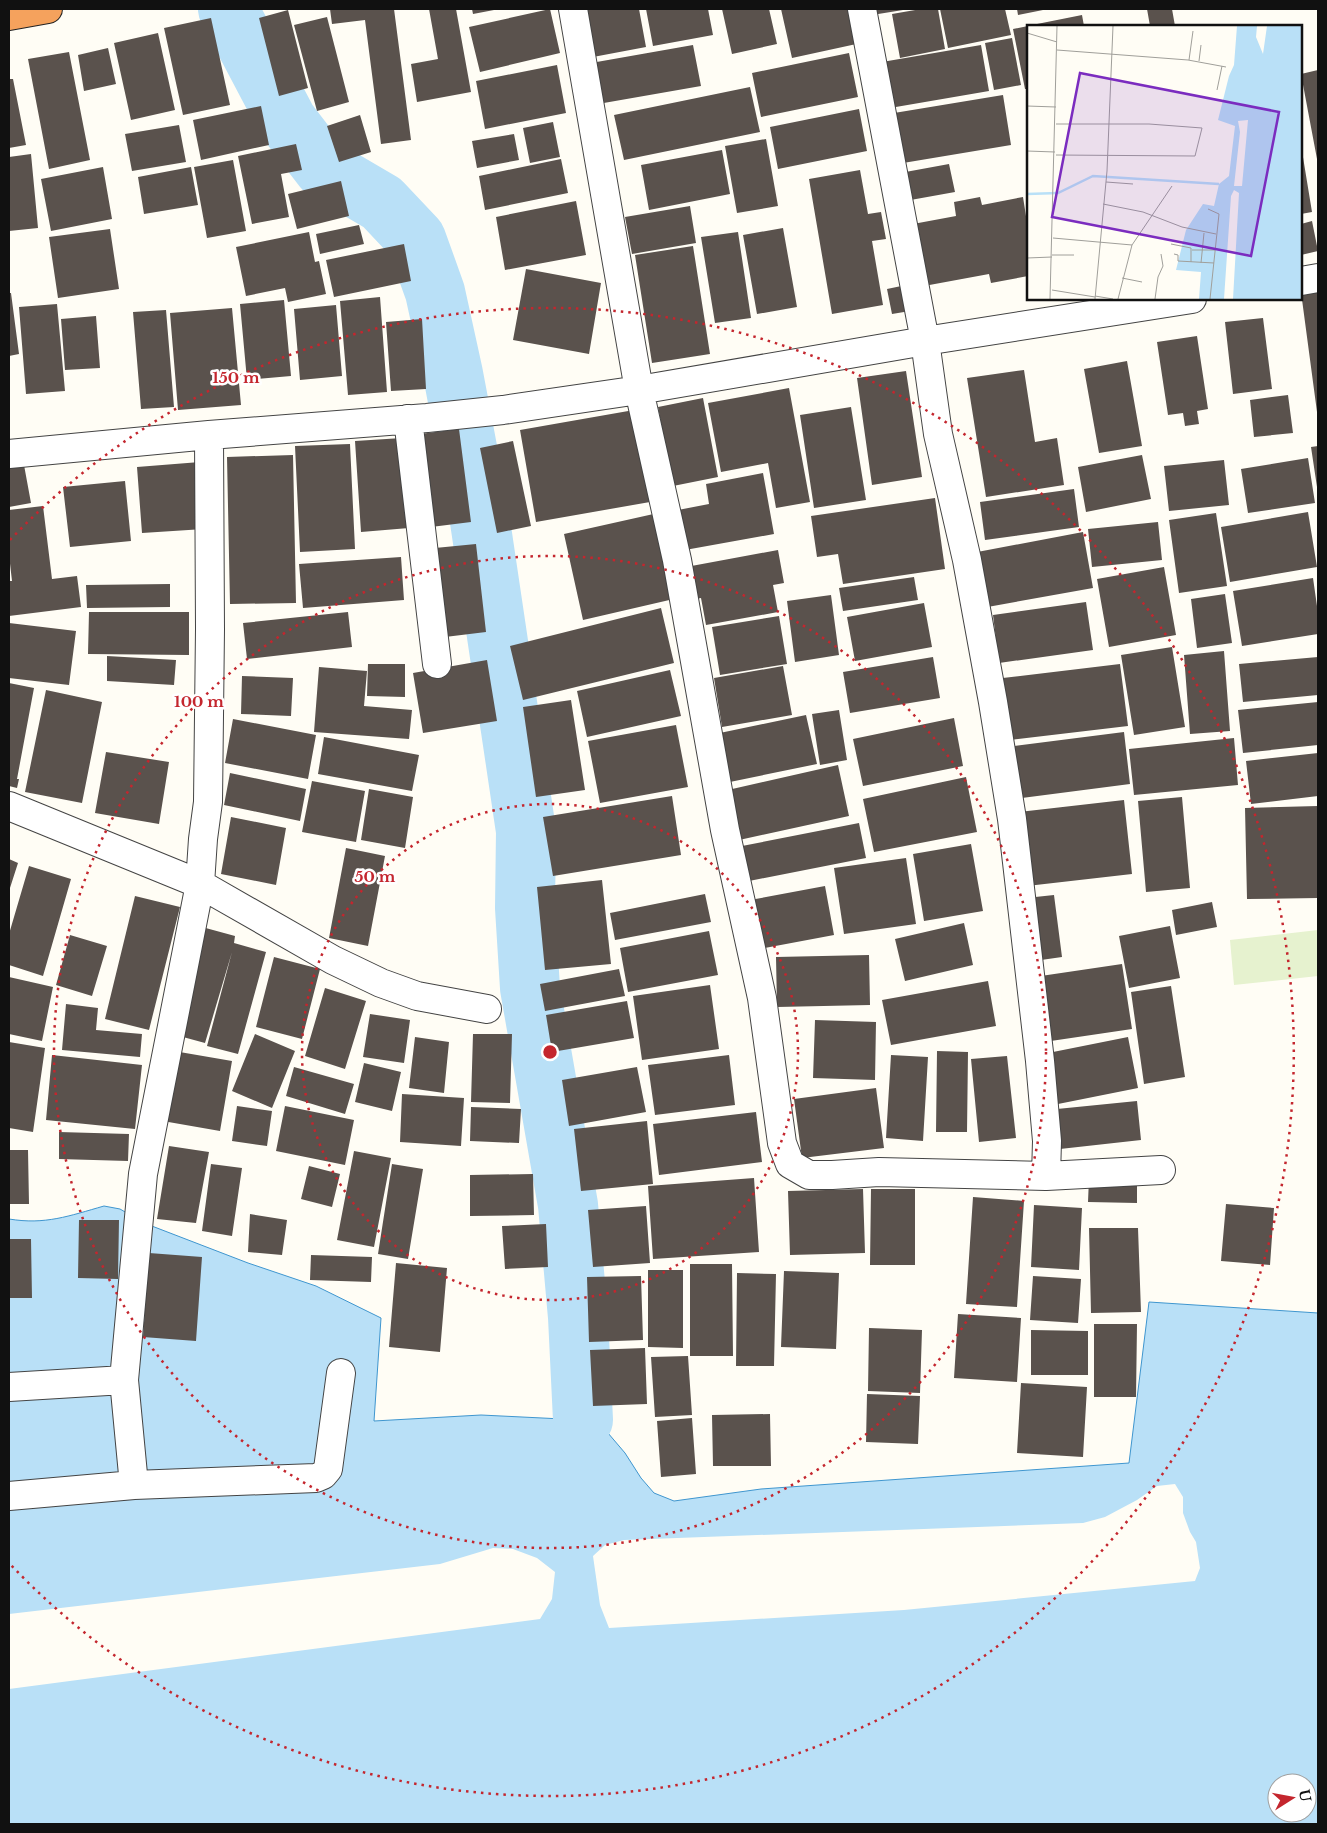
<svg xmlns="http://www.w3.org/2000/svg" width="1327" height="1833" font-family="'Libre Baskerville',serif">
<rect width="100%" height="100%" fill="#fffdf5"/>
<path fill="#e6f2cf" d="M1318,930V976L1234,985L1230,940Z"/>
<path fill="#b9e0f7" stroke="#3f96cf" fill-rule="evenodd" d="M104,1206L120,1209L144,1223L248,1263L316,1286L381,1318L374,1421L481,1415L583,1420L602,1426L625,1453L641,1478L654,1493L674,1501L761,1489L1129,1463L1149,1302L1318,1313V1824H9V1219C45,1225 69,1216 104,1206ZM1277,1783H1307V1813H1277Z"/>
<path fill="#fffdf5" d="M1175,1484L1183,1497V1513L1190,1532L1196,1542L1200,1568L1195,1581L904,1610L609,1628L600,1605L593,1556L605,1545L624,1540L1083,1523L1105,1517L1137,1500L1157,1486Z
M493,1548L513,1549L537,1558L555,1572L552,1599L540,1619L9,1689V1614L440,1564Z"/>
<g fill="none" stroke-linecap="round" stroke-linejoin="round">
<path stroke="#b9e0f7" stroke-width="60" d="M228,9L287,121L324,169L382,203L416,239L435,292L453,374L477,501L526,831L525,908L530,988L568,1205L578,1317L583,1420"/>
</g>
<path fill="#5a524d" d="M330,9H394L411,140L381,144L365,20L332,24Z
M429,9H456L471,92L417,102L411,64L438,59Z
M472,9H494V10L473,14Z
M550,9L560,53L480,72L469,27Z
M584,9H639L646,47L593,57Z
M646,9H708L713,35L653,46Z
M722,9H769L777,44L732,54Z
M781,9H853L861,43L792,58Z
M871,9H903V10L872,15Z
M921,9H938L945,49L900,58L892,14Z
M940,9H1005L1011,35L948,48Z
M1017,9H1043V10L1018,15Z
M1147,9H1172L1175,26H1150Z
M288,10L308,88L279,96L259,18Z
M1082,15L1084,26H1032V25Z
M327,17L349,102L317,111L294,25Z
M211,18L230,105L183,115L164,28Z
M1028,26V89H1025L1013,29Z
M158,33L175,110L131,120L114,43Z
M1012,38L1021,85L994,90L985,43Z
M693,45L701,86L598,104L591,63Z
M981,45L989,91L890,108L882,62Z
M108,48L116,84L84,91L78,55Z
M69,52L90,160L49,169L28,59Z
M849,53L858,97L761,117L752,73Z
M557,65L566,113L485,129L476,81Z
M1318,70V159H1317L1301,74Z
M9,79H13L26,145L9,148Z
M750,87L760,132L624,160L614,115Z
M1003,95L1011,145L897,164L888,114Z
M261,106L269,145L201,160L193,120Z
M859,109L867,151L778,169L770,127Z
M360,115L371,152L339,162L327,126Z
M553,122L560,157L530,163L523,128Z
M179,125L186,162L132,171L125,134Z
M514,134L519,160L477,168L472,141Z
M766,139L778,206L737,213L725,146Z
M296,144L302,170L281,174L289,217L252,224L238,156Z
M722,150L730,194L649,210L641,165Z
M1302,151L1312,212L1301,214V152Z
M31,154L38,228L9,231V157Z
M561,159L568,193L485,210L479,176Z
M233,160L246,231L207,238L194,167Z
M949,164L955,192L905,201L900,173Z
M103,167L112,219L51,231L41,179Z
M191,167L198,205L144,214L138,177Z
M860,170L868,214L881,212L886,239L872,241L883,305L832,314L809,179Z
M341,181L349,216L297,229L288,194Z
M980,197L982,205L1023,197L1028,229V276L991,283L989,274L924,286L913,224L956,216L954,202Z
M576,201L586,255L505,270L496,217Z
M690,206L696,243L632,254L625,217Z
M1312,221L1318,251L1301,255V224Z
M359,225L364,244L320,254L316,234Z
M783,228L797,307L757,314L743,235Z
M110,229L119,289L58,298L49,237Z
M309,232L315,262L319,261L326,294L288,302L285,288L246,296L236,247Z
M738,232L751,318L715,323L701,237Z
M404,244L411,281L334,297L326,260Z
M693,246L710,354L652,363L635,255Z
M526,269L601,283L589,354L513,340Z
M911,284L916,310L892,314L887,289Z
M1318,289V412H1317L1301,292Z
M9,293H11L19,354L9,356Z
M380,297L387,392L348,395L340,301Z
M284,300L291,376L247,380L240,304Z
M57,304L65,391L26,394L19,307Z
M336,305L342,376L300,380L294,309Z
M232,308L241,405L178,410L170,313Z
M166,310L174,407L141,409L133,312Z
M96,316L100,368L65,370L61,319Z
M1263,318L1272,389L1233,394L1225,322Z
M422,319L426,389L391,391L386,322Z
M1197,336L1208,409L1197,411L1199,424L1185,426L1183,413L1168,415L1157,342Z
M1127,361L1142,446L1099,453L1084,369Z
M1024,370L1035,442L1057,438L1064,485L986,497L967,378Z
M906,371L922,477L872,485L857,378Z
M789,388L810,502L776,508L768,463L721,472L708,403Z
M1288,395L1293,433L1254,437L1250,400Z
M703,398L718,477L673,486L658,407Z
M851,407L866,500L814,508L800,415Z
M634,410L650,502L536,522L520,430Z
M459,429L471,522L423,528L412,435Z
M402,438L409,528L361,532L355,441Z
M513,441L531,526L497,533L480,448Z
M350,444L355,549L300,552L295,446Z
M1318,446V487H1317L1311,447Z
M293,455L296,603L230,604L227,457Z
M1142,455L1151,499L1086,512L1078,467Z
M1308,458L1315,503L1248,513L1241,469Z
M1224,460L1229,505L1169,511L1164,466Z
M200,462L204,529L142,533L137,467Z
M24,465L31,503L9,507V468Z
M763,473L774,534L685,550L678,510L709,504L706,484Z
M125,481L131,541L70,547L63,487Z
M1074,489L1079,527L985,540L980,502Z
M935,498L945,569L843,584L838,554L817,557L811,516Z
M43,506L52,579L77,576L81,607L9,616V581H12L9,555V510Z
M1308,512L1317,567L1230,582L1221,527Z
M658,513L678,598L583,620L564,534Z
M1216,513L1227,586L1179,593L1169,520Z
M1158,522L1162,560L1092,567L1088,529Z
M1083,532L1093,588L982,608L972,553Z
M476,544L486,632L445,637L435,548Z
M778,550L784,583L773,585L778,612L706,625L701,598L691,600L686,567Z
M401,557L404,600L303,608L299,564Z
M1164,567L1176,635L1109,647L1097,579Z
M914,577L918,600L843,611L839,588Z
M1313,578L1318,613V634L1242,646L1233,591Z
M170,584V607L87,608L86,585Z
M1225,594L1232,643L1197,648L1191,599Z
M831,595L839,655L795,662L787,601Z
M1086,602L1093,650L999,663L993,615Z
M924,603L932,647L855,661L847,617Z
M661,608L674,663L523,700L510,646Z
M89,612H189V655L88,654Z
M348,612L352,647L247,659L243,623Z
M779,616L787,664L720,675L712,627Z
M9,623L76,631L69,685L9,678Z
M1172,647L1185,727L1134,735L1121,655Z
M1224,651L1230,731L1190,734L1184,655Z
M107,656L176,660L174,685L107,681Z
M933,657L940,698L850,713L843,672Z
M1318,657V695L1243,702L1239,664Z
M487,660L497,721L423,733L413,673Z
M368,664H405V697L367,696Z
M1120,664L1128,726L1002,741L994,679Z
M783,666L792,715L722,727L714,678Z
M319,667L367,671L364,706L412,710L409,739L314,732Z
M670,670L681,716L587,737L577,691Z
M242,676L293,678L291,716L241,714Z
M9,683L34,688L17,779H19L17,788L9,786Z
M46,690L102,702L82,803L25,792Z
M571,700L585,790L536,797L523,707Z
M1318,702V745L1243,753L1238,710Z
M839,710L847,760L820,765L812,714Z
M806,715L817,764L725,783L715,734Z
M954,718L963,766L863,786L853,739Z
M233,719L316,735L308,779L225,763Z
M676,725L688,787L600,803L588,741Z
M1124,732L1130,784L1014,799L1007,747Z
M324,737L419,755L412,791L318,774Z
M1234,738L1238,785L1134,795L1129,749Z
M106,752L169,762L159,824L95,813Z
M1318,753V796L1251,804L1246,761Z
M838,765L849,816L730,842L719,792Z
M230,773L306,789L300,821L224,805Z
M966,777L977,832L874,852L863,799Z
M312,781L365,791L356,842L302,832Z
M369,789L413,797L405,848L361,840Z
M672,796L681,855L553,876L543,817Z
M1182,797L1190,888L1146,892L1138,801Z
M1124,800L1132,874L1027,886L1019,812Z
M1318,806V898L1247,899L1245,808Z
M231,817L286,828L276,885L221,874Z
M859,823L866,858L749,881L742,846Z
M971,844L983,911L924,921L913,854Z
M346,848L385,856L368,946L329,938Z
M906,858L916,924L844,934L834,868Z
M9,859L18,863L9,891Z
M29,866L71,879L43,976L9,965V934Z
M602,880L611,964L545,970L537,887Z
M825,886L834,935L759,949L750,900Z
M705,894L711,922L615,940L610,913Z
M1054,895L1062,957L1034,961L1026,898Z
M135,896L180,907L149,1030L105,1019Z
M1212,902L1217,927L1176,935L1172,910Z
M964,923L973,965L905,981L895,939Z
M1170,926L1180,978L1129,988L1119,936Z
M202,927L235,936L234,943L266,952L238,1054L207,1046L232,952L205,1043L172,1034Z
M709,931L718,975L628,992L620,948Z
M70,935L107,946L92,996L56,985Z
M869,955L870,1005L777,1007L776,957Z
M274,957L320,969L302,1039L256,1027Z
M1122,964L1132,1029L1044,1042L1034,977Z
M619,969L625,996L545,1011L540,984Z
M9,977L53,987L42,1041L9,1034Z
M988,981L996,1026L891,1045L882,1000Z
M710,985L719,1049L642,1060L633,996Z
M1171,986L1185,1077L1144,1084L1131,992Z
M325,988L366,1001L345,1069L305,1056Z
M627,1001L634,1038L552,1052L546,1015Z
M66,1004L98,1008L96,1030L142,1034L140,1057L62,1050Z
M370,1014L410,1020L404,1063L363,1057Z
M815,1020L876,1022L875,1080L813,1078Z
M255,1034L295,1051L272,1108L232,1091Z
M473,1034H512L510,1103L471,1102Z
M415,1037L449,1042L444,1093L409,1088Z
M1128,1037L1138,1088L1058,1104L1048,1053Z
M9,1042L45,1048L33,1132L9,1128Z
M168,1050L232,1061L220,1131L157,1120Z
M937,1051L968,1052L967,1132H936Z
M52,1055L142,1065L135,1129L46,1120Z
M729,1055L735,1105L655,1115L648,1065Z
M891,1055L928,1057L923,1141L886,1138Z
M1007,1056L1016,1138L979,1142L971,1059Z
M364,1063L401,1072L392,1111L355,1102Z
M294,1067L354,1084L345,1114L286,1096Z
M637,1067L646,1112L569,1126L562,1080Z
M876,1088L884,1148L802,1158L794,1099Z
M402,1094L464,1098L461,1146L400,1142Z
M1137,1101L1141,1140L1051,1150L1047,1110Z
M237,1106L272,1111L267,1146L232,1141Z
M285,1106L354,1120L345,1165L276,1151Z
M471,1107L521,1109L519,1143L470,1141Z
M756,1112L762,1162L659,1175L653,1124Z
M647,1121L653,1184L581,1191L574,1129Z
M59,1132L129,1134L128,1161L59,1159Z
M169,1146L209,1152L196,1223L157,1219Z
M9,1150H28L29,1204H9Z
M354,1151L391,1158L374,1247L337,1240Z
M211,1164L242,1168L232,1236L202,1231Z
M392,1164L423,1169L408,1259L378,1254Z
M309,1166L340,1174L332,1207L301,1199Z
M533,1174L534,1215L470,1216V1175Z
M754,1178L759,1252L653,1259L648,1186Z
M1089,1178L1137,1180V1203L1088,1202Z
M863,1189L865,1253L790,1255L788,1191Z
M871,1189H915V1265H870Z
M973,1197L1024,1201L1017,1307L966,1304Z
M1226,1204L1274,1208L1270,1265L1221,1261Z
M1034,1205L1082,1208L1079,1270L1031,1267Z
M646,1206L650,1263L593,1267L588,1210Z
M250,1214L287,1220L282,1255L248,1252Z
M79,1220H119L118,1279L78,1278Z
M546,1224L548,1267L505,1269L502,1226Z
M1089,1228H1138L1141,1312L1091,1313Z
M9,1239H31L32,1298H9Z
M149,1253L202,1257L196,1341L143,1337Z
M311,1255L372,1257L371,1282L310,1280Z
M396,1263L447,1268L440,1352L389,1347Z
M690,1264H732L733,1356H690Z
M648,1270H683V1348L648,1347Z
M784,1271L839,1273L836,1349L781,1347Z
M737,1273L776,1274L774,1366H736Z
M641,1276L643,1340L589,1342L587,1277Z
M1033,1276L1081,1279L1078,1323L1030,1320Z
M958,1314L1021,1318L1017,1382L954,1378Z
M1094,1324H1137L1136,1397H1094Z
M869,1328L922,1330L920,1393L868,1391Z
M1031,1330L1088,1331V1375H1031Z
M645,1348L647,1404L593,1406L590,1350Z
M688,1356L692,1415L655,1417L651,1357Z
M1021,1383L1087,1387L1083,1457L1017,1453Z
M867,1394L920,1396L918,1444L866,1442Z
M770,1414L771,1466H713L712,1415Z
M692,1418L696,1474L661,1477L657,1421Z"/>
<g fill="none" stroke-linecap="round" stroke-linejoin="round">
<defs>
<path id="street" d="M573,9L639,390L677,560L725,830L762,998L782,1143L790,1164L809,1175H832L879,1172L1046,1176L1047,1141L1040,1061L1012,819L993,702L967,560L938,434L925,341L862,9
M1301,281L1318,278
M408,419L437,664
M9,454L209,435L427,418L503,410L639,390L925,341L1192,299
M9,806L200,884L333,960L381,983L417,996L487,1009
M1046,1176L1161,1170
M9,1387L124,1380
M134,1485L124,1380L143,1174L200,884L203,839L208,802L210,629L209,435
M9,1496L134,1485L316,1478L323,1475L328,1469L341,1373"/>
<path id="highway" d="M9,16L48,9"/>
</defs>
<use href="#street" stroke="#444" stroke-width="30"/>
<use href="#highway" stroke="#222" stroke-width="30"/>
<use href="#street" stroke="#fff" stroke-width="28"/>
<use href="#highway" stroke="#f5a25d" stroke-width="28"/>
</g>
<g fill="none" stroke="#c4262e" stroke-width="2.5" stroke-dasharray="2.5 5">
<circle cx="550" cy="1052" r="248"/>
<circle cx="550" cy="1052" r="496"/>
<path d="M10 540A744 744 0 1 1 10 1564"/>
</g>
<g transform="translate(1027 25)">
<rect width="275" height="275" fill="#fffdf5"/>
<path d="M210,1H275V274H172L174,247L149,245L159,205L176,179L187,181L192,159L202,151L208,101L191,95L202,51L207,40Z" fill="#b9e0f7"/>
<path d="M230,1H240L236,29L229,12ZM221,95L215,161H207L213,107L211,96ZM207,165L212,168L206,274H197L204,171Z" fill="#fffdf5"/>
<path fill="none" stroke="#b9e0f7" stroke-width="2.5" d="M0,169L31,168L66,151L192,159"/>
<path fill="none" stroke="#a09f9a" stroke-width="1" d="M0,8L30,17M30,25L161,35L199,42M162,35L166,6M172,36L174,20M190,65L195,41M0,81L29,82M0,126L28,127M29,130L168,131L175,103L122,99H29M79,157L106,159M76,179L116,187L155,202L189,209M181,184L192,189L183,274M26,213L105,220M144,219L164,223V237M165,225H188M147,229L151,230V236L187,238M25,230H47M0,233L25,232M174,238L177,208M95,253L115,257M25,265L68,272M68,271L86,274M23,274L30,1M68,274L80,146L86,1M91,274L105,220L145,161M128,274L131,252L136,241L134,229"/>
<path fill="#7b2cbf" fill-opacity="0.15" stroke="#7b2cbf" stroke-width="2.5" d="M53,48L252,87L224,231L25,192Z"/>
<rect width="275" height="275" fill="none" stroke="#111" stroke-width="2.5"/>
</g>
<circle cx="550" cy="1052" r="8" fill="#c4262e" stroke="#fff" stroke-width="2.5"/>
<g font-size="15" text-anchor="middle" font-weight="bold" fill="#c4262e" stroke="#fff" stroke-width="5" stroke-linejoin="round" paint-order="stroke">
<text x="236" y="383">150 m</text>
<text x="199" y="707">100 m</text>
<text x="375" y="882">50 m</text>
</g>
<rect width="1327" height="1833" fill="none" stroke="#111111" stroke-width="20"/>
<g transform="translate(1292 1798) rotate(79)"><circle r="24" fill="#ffffff" stroke="#a0a0a0"/>
<path d="M0-4L9 19L0 12L-9 19Z" fill="#c4262e"/>
<text y="-8" font-size="14" font-weight="bold" text-anchor="middle" fill="#111111">U</text>
</g>
</svg>
